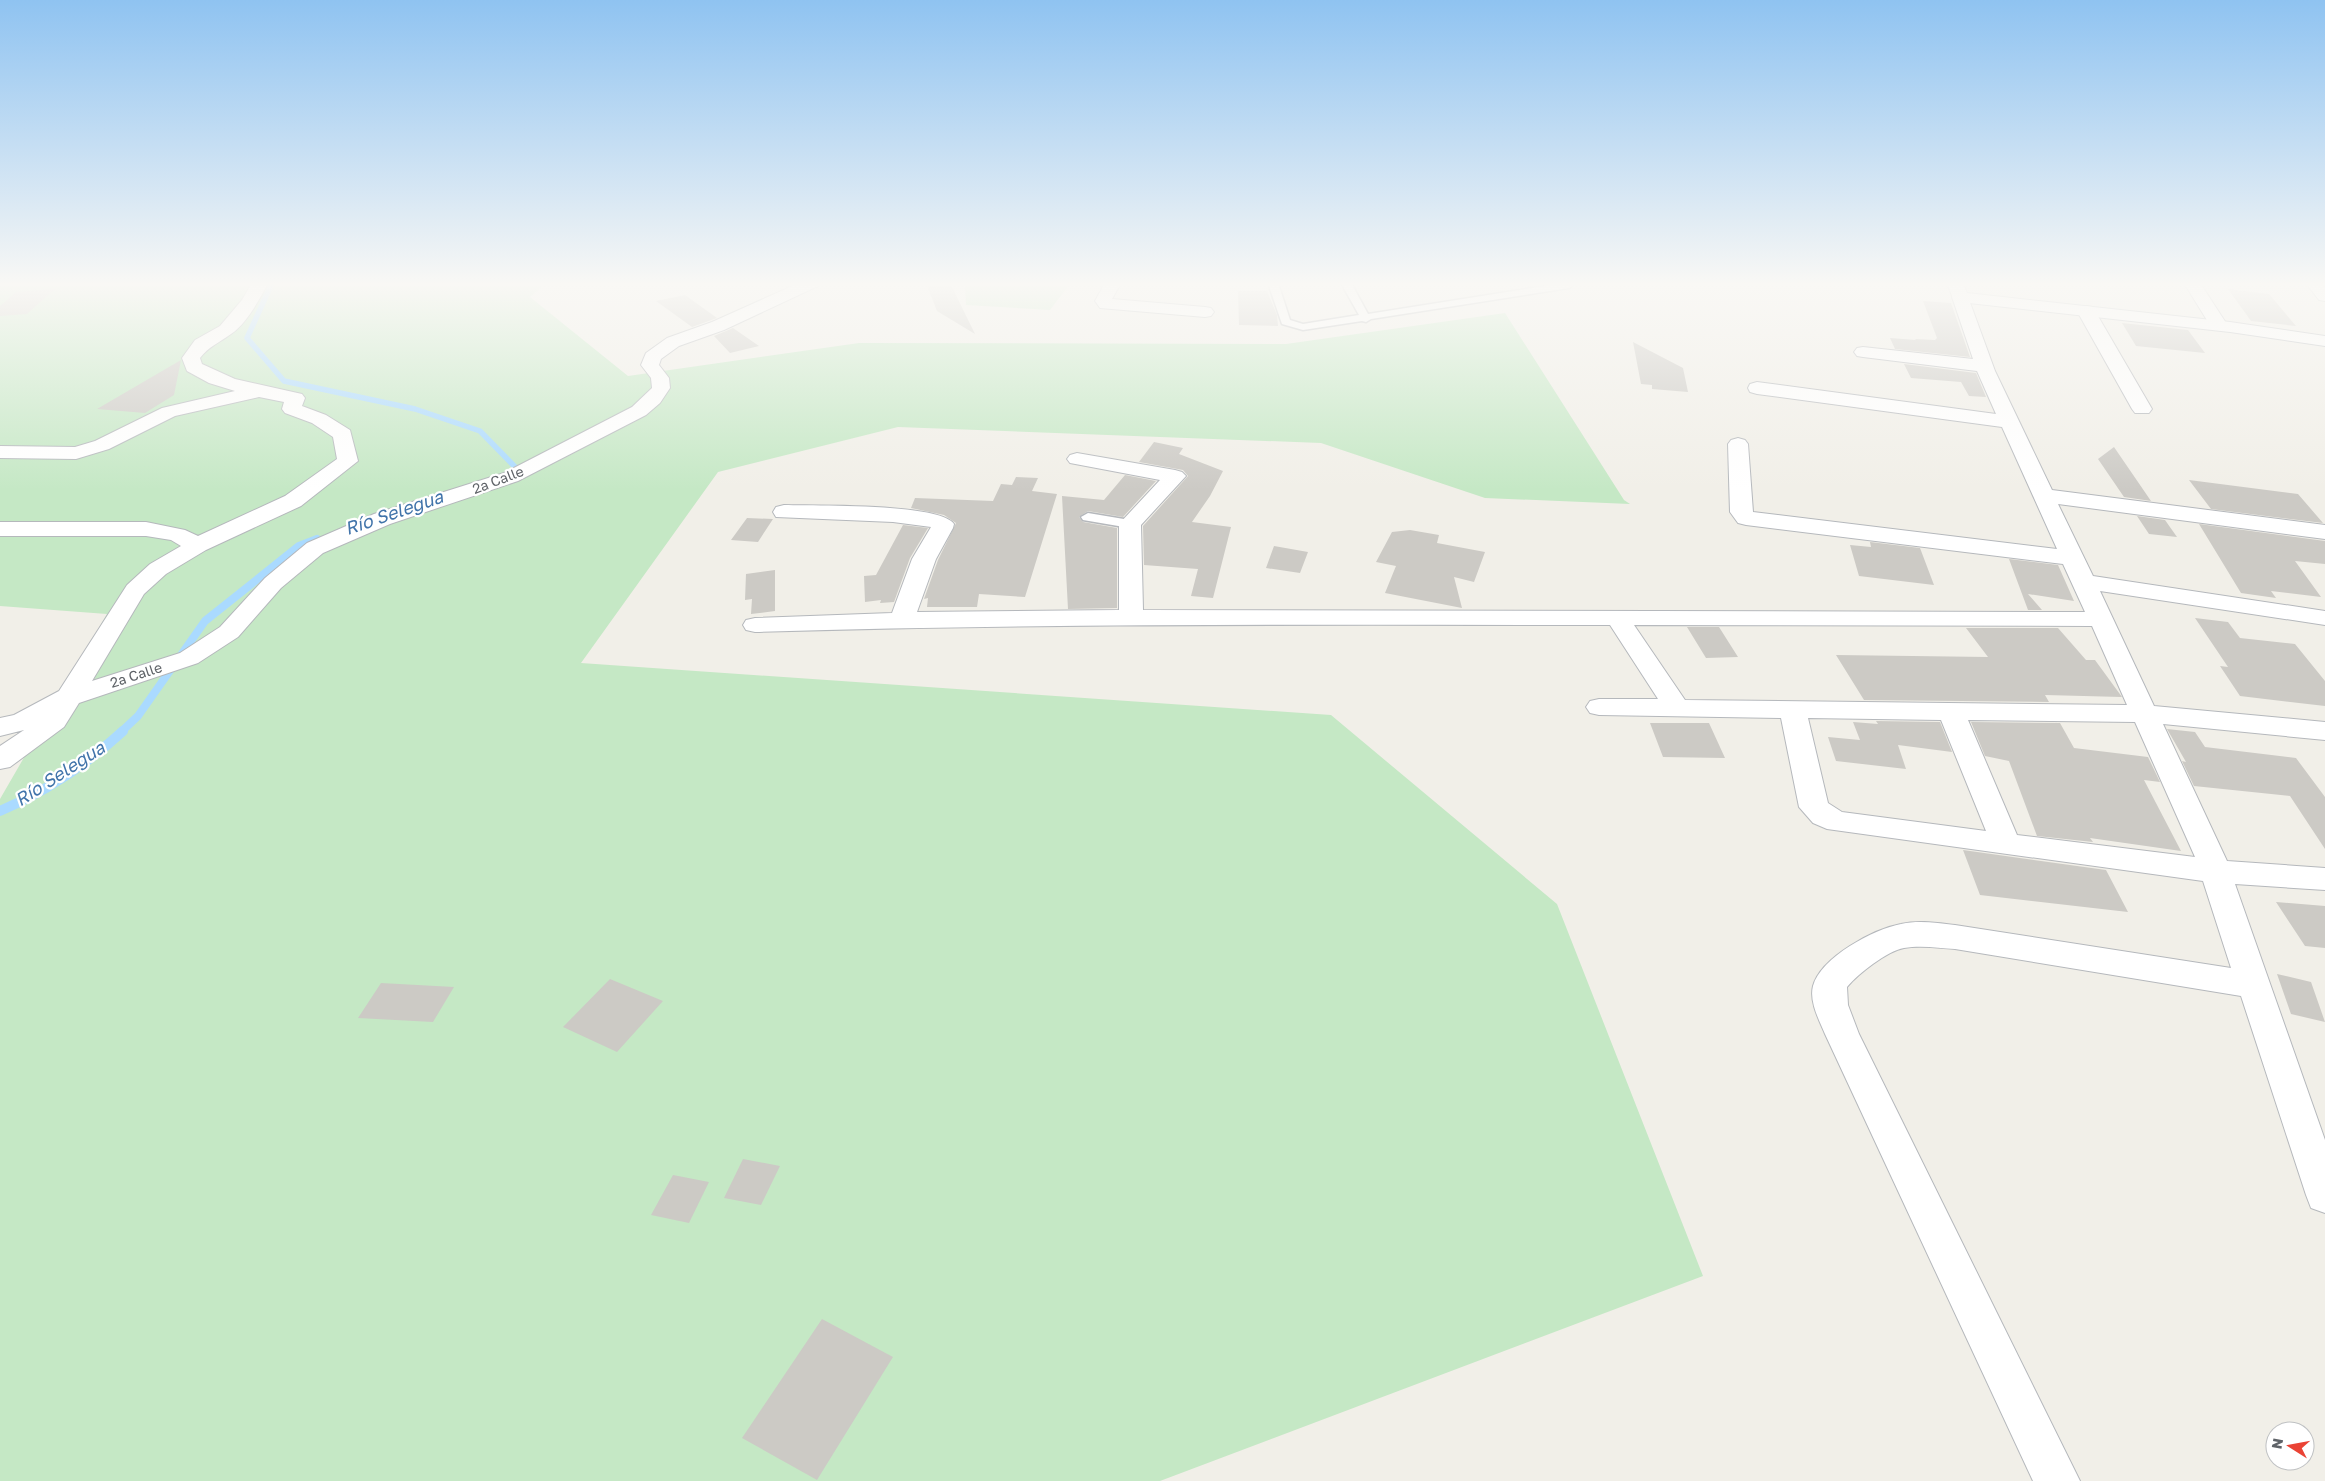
<svg xmlns="http://www.w3.org/2000/svg" width="2325" height="1481" font-family="'Golos Text',sans-serif">
<rect width="100%" height="100%" fill="#f1efe8"/>
<path fill="#c5e8c5" d="M4,283H546L530,297L628,376L859,343L1286,344L1505,313L1624,500L1630,504L1485,498L1321,443L898,427L718,472L581,663L1331,715L1557,904L1703,1276L1160,1481H0V799L107,614L0,606V288Z
M970,283H1076L1069,285L1050,310L966,305L965,287Z"/>
<g fill="none" stroke-linecap="round" stroke-linejoin="round">
<path stroke="#aadaff" stroke-width="5.5" d="M272,283L247,338L284,381L415,409L480,431L518,470L512,473"/>
<path stroke="#aadaff" stroke-width="8" d="M121,732L138,716L205,621L299,546L317,539"/>
<path stroke="#aadaff" stroke-width="10" d="M0,811C45,792 87,764 123,731"/>
</g>
<path fill="#cccac5" d="M926,283H950L975,334L937,311Z
M55,289L27,314L0,316V306L16,292Z
M2228,289L2269,294L2296,326L2251,321Z
M1238,291H1267L1277,315L1278,326L1239,325Z
M685,295L717,318L692,327L656,301Z
M1923,301L1951,303L1970,357L1895,349L1890,338L1916,340L1915,339L1935,340L1937,338Z
M2122,323L2188,330L2205,353L2136,346Z
M733,328L759,346L730,353L714,336Z
M1633,342L1683,368L1688,392L1652,389V385L1641,384Z
M181,360L174,395L145,413L97,409Z
M1904,364L1976,373L1986,397L1969,396L1961,382L1911,378Z
M1154,442L1183,448L1179,454L1223,471L1210,496L1192,522L1231,527L1213,598L1191,596L1198,569L1144,565L1143,526L1188,476L1183,470L1139,462Z
M2114,447L2151,501L2124,497L2098,459Z
M1125,475L1156,481L1123,517L1088,511L1079,517L1083,522L1117,528V608L1068,609L1062,496L1104,500Z
M1016,477L1038,478L1032,491L1057,494L1025,597L979,594L977,607H927L928,598L924,599L938,560L956,523L944,515L911,508L915,498L993,501L1001,484L1012,485Z
M2189,480L2298,494L2323,523L2211,509Z
M2137,516L2165,520L2177,537L2149,534Z
M747,518L773,519L758,542L731,540Z
M2199,524L2325,541V564L2295,561L2321,597L2271,591L2276,598L2241,593Z
M903,525L928,528L910,558L894,602L880,603L881,600L865,602L864,576L876,575Z
M1410,530L1439,535L1437,543L1485,552L1474,582L1454,577L1462,608L1385,593L1396,566L1376,562L1392,532Z
M1870,542L1920,548L1934,585L1859,576L1850,545L1871,547Z
M1274,546L1308,552L1300,573L1266,568Z
M2009,559L2058,565L2074,601L2028,594L2042,610H2028Z
M775,570V611L751,614L752,599L745,600L746,574Z
M2195,618L2228,622L2240,638L2295,644L2325,681V706L2240,696L2220,666L2228,667Z
M1687,627H1719L1738,657L1706,658Z
M1966,628H2058L2086,660H2095L2122,697L2045,695L2049,702L1864,700L1836,655L1988,657Z
M1876,721L1940,722L1952,752L1898,745L1906,769L1836,761L1828,737L1860,740L1853,722L1878,724Z
M1971,722L2060,723L2074,748L2148,757L2160,782L2144,780L2181,851L2090,838L2093,842L2037,836L2009,761L1985,756Z
M1650,723H1709L1725,758L1663,757Z
M2167,729L2195,732L2205,747L2296,758L2325,797V849L2290,796L2194,786L2182,761L2186,762Z
M1963,850L2106,870L2128,912L1980,895Z
M2276,902L2325,906V948L2305,946Z
M2277,974L2311,982L2325,1022L2291,1014Z
M610,979L663,1001L617,1052L563,1027Z
M381,983L454,987L433,1022L358,1018Z
M743,1159L780,1166L761,1205L724,1198Z
M673,1175L709,1182L689,1223L651,1215Z
M822,1319L893,1357L817,1480L742,1438Z"/>
<g fill="none" stroke-linecap="round" stroke-linejoin="round">
<defs>
<path id="lane" d="M1268,283H1278L1290,320L1303,324L1359,315L1341,283H1351L1368,314L1564,283H1576L1569,288L1371,319L1366,322L1362,321L1303,330L1282,324Z
M1088,513L1130,520L1137,524L1130,528L1083,520L1081,517Z"/>
<path id="street" d="M252,283H268C259,300 247,323 231,334C219,343 209,346 200,358L202,364L235,379L302,394L305,398L302,406L326,415L350,430L358,461L301,506L206,550L166,574L144,594L92,681L180,653L220,627L265,578L307,543L374,514L504,473L632,407L652,388L651,378L641,365L646,353L667,338L712,322L799,283H820L818,286L724,330L679,346L661,359L659,365L669,378L670,388L660,403L646,415L518,481L390,524L323,553L281,588L238,637L198,663L79,703L64,727L10,767L0,769V746L24,730L0,736V718L14,715L59,691L127,585L150,564L181,546L171,540L146,536H0V522H146L185,530L198,536L285,496L337,459L333,437L312,423L285,413L282,409L284,402L259,397L175,416L109,449L76,459L0,458V446L75,447L95,441L162,408L235,391L209,383L187,371L182,358L195,340L220,326L242,300Z
M1105,283H1121L1112,299L1205,307L1211,308L1214,312L1211,316L1205,317L1100,308L1095,301Z
M2184,283H2200L2228,326L2225,330H2213Z
M2306,283H2321L2325,287V301L2319,300Z
M1960,292L1966,293L1968,297L1995,371L2052,490L2325,525V539L2058,504L2093,576L2325,611V625L2100,591L2154,706L2325,722V740L2163,724L2227,861L2325,868V890L2235,884L2325,1140V1213L2311,1208L2306,1195L2241,996L1955,949C1939,948 1921,945 1904,948C1887,951 1858,974 1847,987L1848,1005L1859,1034L2080,1481H2033L1825,1034C1819,1020 1809,1001 1813,986C1821,957 1874,929 1901,924C1919,920 1937,923 1955,925L2231,968L2203,881L1827,829L1813,823L1799,807L1781,718L1599,715L1590,713L1586,707L1590,701L1599,699H1658L1610,625C1325,625 1040,623 755,632L746,630L743,625L746,620L755,618L892,613L912,559L931,527L893,522L776,517L773,512L776,507L784,505C813,506 940,503 954,524L953,528L936,559L917,612L1119,610V524L1160,480L1070,463L1067,459L1070,455L1077,453L1175,470L1182,472L1186,476L1141,525L1143,610L2085,612L2063,564L1746,525L1738,523L1730,512L1728,444L1731,440L1738,438L1745,440L1748,444L1753,512L2057,549L2002,427L1757,394L1750,392L1748,388L1750,384L1757,382L1996,414L1977,371L1863,357L1857,356L1854,352L1857,348L1863,347L1973,359L1952,297L1954,293ZM1634,625L2092,626L2127,705L1685,700ZM1808,718L1941,720L1986,831L1842,812L1828,803ZM1968,720L2135,722L2195,857L2017,835Z
M2086,306L2092,307L2095,311L2152,409L2149,413H2135L2132,409L2077,311L2080,307Z"/>
<path id="secondary" d="M1947,283H1963L1967,293L2230,322L2325,336V346L2230,332L1960,302L1954,301Z"/>
</defs>
<use href="#lane" stroke="#b5b8bc" stroke-width="3"/>
<use href="#street" stroke="#b5b8bc" stroke-width="2"/>
<use href="#secondary" stroke="#b6babf" stroke-width="2"/>
<use href="#lane" fill="#fff" fill-rule="evenodd"/>
<use href="#street" fill="#fff" fill-rule="evenodd"/>
<use href="#secondary" fill="#fff" fill-rule="evenodd"/>
</g>
<linearGradient id="sky" x2="0" y2="1"><stop stop-color="#8fc3f1"/><stop offset="0.58" stop-color="#f9f8f5"/><stop offset="1" stop-color="#f9f8f5" stop-opacity="0"/></linearGradient>
<rect width="2325" height="490" fill="url(#sky)"/>
<g text-anchor="middle" stroke-width="4.5" stroke-linejoin="round" paint-order="stroke">
<g font-size="14" fill="#5f6368" stroke="#fff">
<text transform="translate(498 480) rotate(-21)" y="5">2a Calle</text>
<text transform="translate(136 675) rotate(-18)" y="5">2a Calle</text>
</g>
<g font-size="18" font-style="italic" fill="#4174aa" stroke="#fff">
<text transform="translate(394 513) rotate(-19)" y="6">Río Selegua</text>
<text transform="translate(60 774) rotate(-33)" y="6">Río Selegua</text>
</g>
</g>
<g transform="translate(2290 1446) rotate(281)"><circle r="24" fill="#ffffff" stroke="#bfc1c3"/>
<path d="M0-4L9 19L0 12L-9 19Z" fill="#ea4335"/>
<text y="-8" font-size="14" font-weight="bold" text-anchor="middle" fill="#5f6368">N</text>
</g>
</svg>
